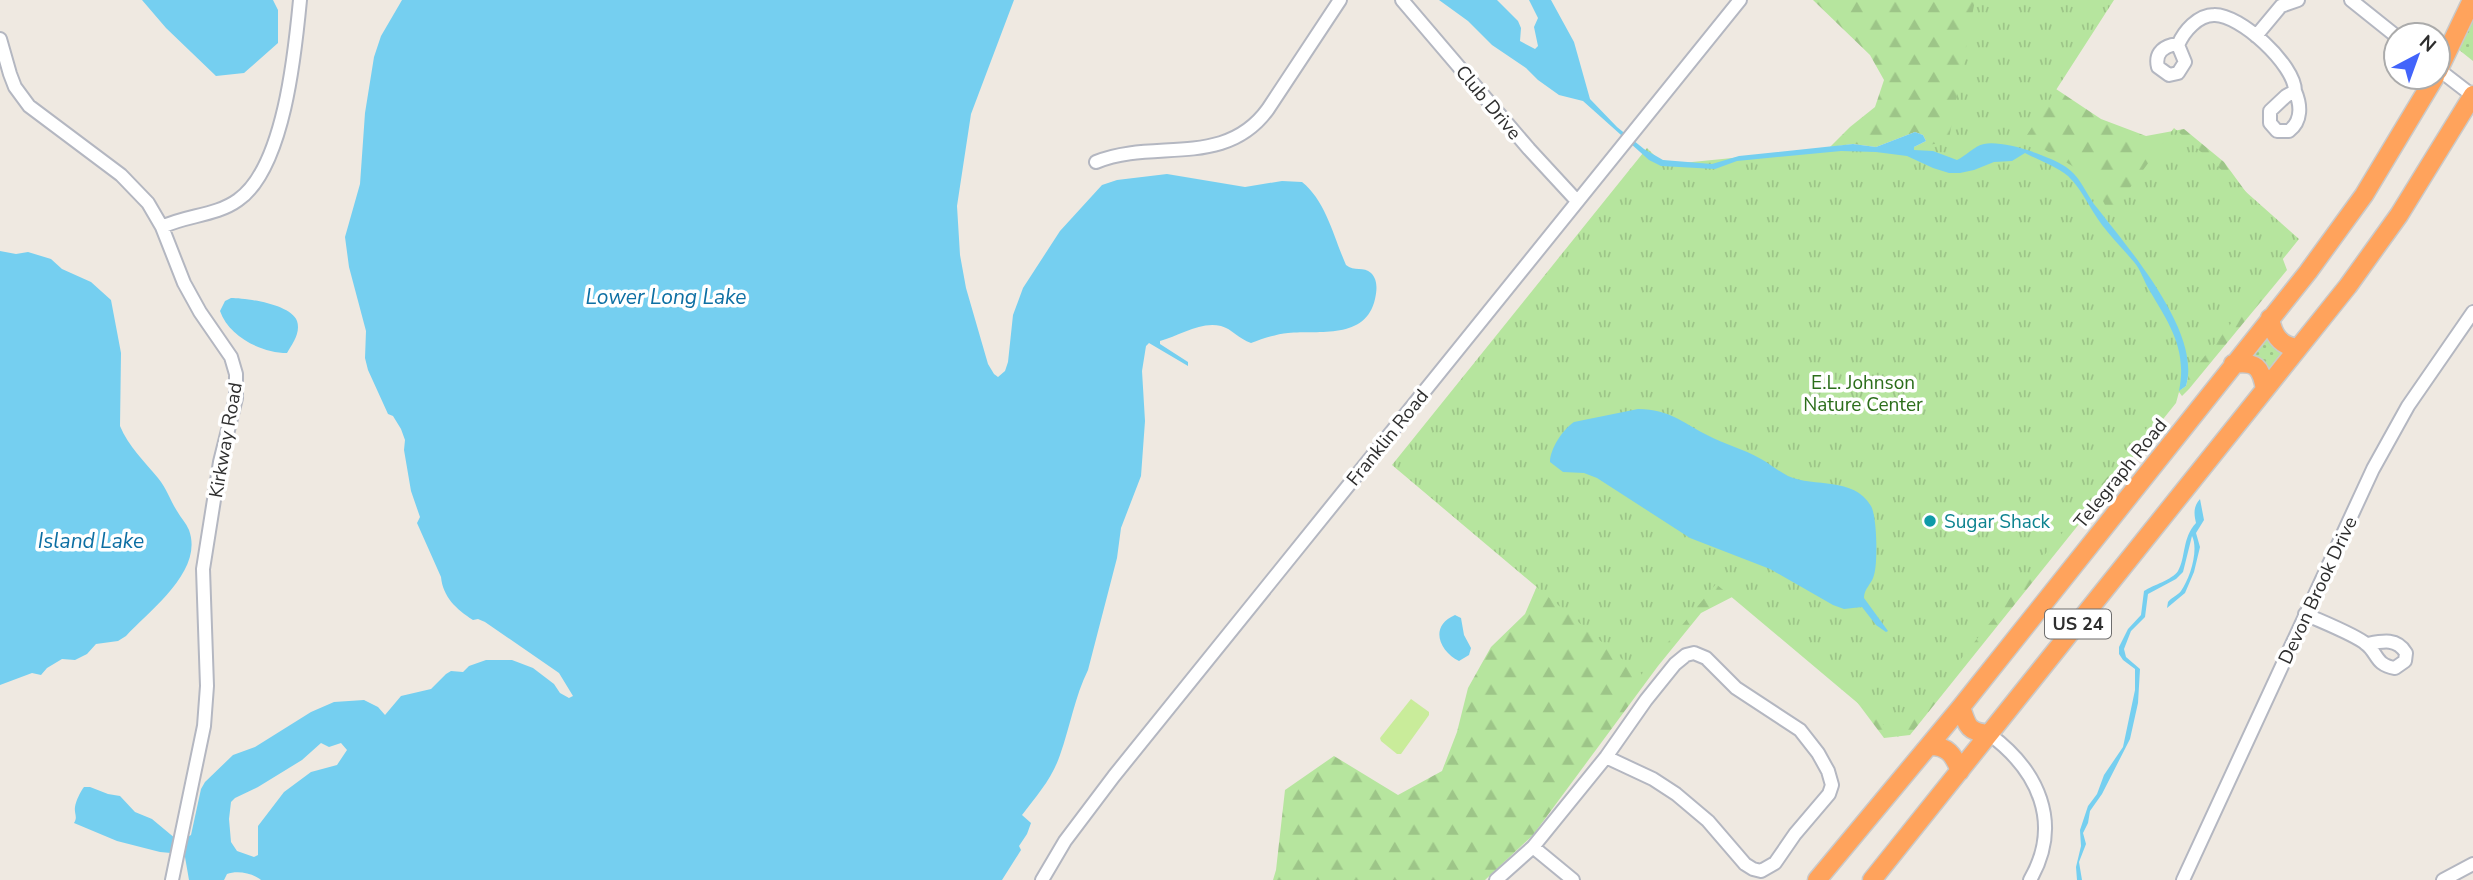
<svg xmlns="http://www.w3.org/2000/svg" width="2473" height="880" font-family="'Nunito Sans',sans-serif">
<defs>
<pattern id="grass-dots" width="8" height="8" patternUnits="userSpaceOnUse" patternTransform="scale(1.75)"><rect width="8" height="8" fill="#b6e59e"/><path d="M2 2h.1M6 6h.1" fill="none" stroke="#9dc588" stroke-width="1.8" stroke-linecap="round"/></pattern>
<pattern id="forest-firs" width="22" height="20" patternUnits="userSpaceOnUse" patternTransform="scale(1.75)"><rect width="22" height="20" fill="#b6e59e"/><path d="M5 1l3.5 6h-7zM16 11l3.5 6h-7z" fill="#9dc588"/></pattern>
<pattern id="park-tufts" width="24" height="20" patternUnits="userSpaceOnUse" patternTransform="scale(1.75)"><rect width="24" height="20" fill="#b6e59e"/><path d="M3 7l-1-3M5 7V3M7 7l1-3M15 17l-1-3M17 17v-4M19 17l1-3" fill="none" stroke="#9dc588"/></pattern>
</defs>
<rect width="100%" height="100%" fill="#efe9e1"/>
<path fill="url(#grass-dots)" d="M2473,19V61L2458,49Z
M2266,336L2271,344L2282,352L2268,370L2261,360L2252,354Z"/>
<path fill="url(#forest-firs)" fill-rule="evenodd" d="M1813,0H2107L2089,28L2067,30L2051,66L2050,85L2101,119L2146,136L2184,129L2224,162L2270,225L2287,270L2189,389L2182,396L2179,392L2176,403L1910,735L1884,738L1833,670L1740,593L1701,613L1658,666L1533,835L1485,880H1273L1276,870L1285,790L1334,756L1398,795L1442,771L1457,732L1468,688L1491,647L1525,614L1543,572L1414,466L1427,451L1461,449L1444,408L1485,359L1507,342L1540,366L1572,382L1594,369L1612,350L1591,319L1596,312V294C1635,299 1644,291 1674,269L1665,236L1614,201L1630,176L1649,160L1661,166L1715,169L1737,161L1841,151L1876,152L1907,156L1933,168L1949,173H1960L1975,170L1994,162L2012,161L2020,155L2026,154L2067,175L2078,188L2100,222L2140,271L2176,336L2180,349L2182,373L2180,390L2186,386C2202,334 2129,249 2098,210C2086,195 2082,178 2066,167C2050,156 2004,140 1984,144C1974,146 1966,156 1957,160L1933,151L1914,150V147L1926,141L1923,135L1915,132L1876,147L1853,144L1830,147L1850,127L1875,107L1884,80L1870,55ZM1972,88L1976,92L1977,102L1975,114L1971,116L1961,110V105L1965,92ZM1994,89C2011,90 2017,101 2025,114L2021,119C2012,122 1987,123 1980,118C1984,108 1984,95 1994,89ZM2089,249L2101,267L2115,279L2109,288L2096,294L2078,307L2065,330L2067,352L2041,388C2031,382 2028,373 2015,370C2009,357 2007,344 1998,333L2001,322L2008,314C2019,312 2029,321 2041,322C2045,309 2050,298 2058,287C2066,275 2078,269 2080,254ZM1712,268L1720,282C1705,302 1703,303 1680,294V285L1691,271ZM1638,409C1671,410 1680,421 1707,435C1724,444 1744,449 1761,459C1770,464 1778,471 1788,476C1815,487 1853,476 1871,506C1876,516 1878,564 1874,575C1872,584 1864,588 1864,599L1888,631L1886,632L1878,627L1862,606L1844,609L1833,605L1770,569L1690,538L1597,478C1579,471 1566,476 1551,463C1549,451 1563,429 1574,422Z"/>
<path fill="url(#park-tufts)" d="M1975,0H2114L2025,138L2091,177L2110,215L2174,128L2299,239L1898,737L1716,584L1641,675L1392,465L1647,148L1659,160L1682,163L1793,152L1902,149L1934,144H1948Z"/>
<path fill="#c9ec9a" d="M1411,699L1429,712V715L1401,754H1397L1381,741L1380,738Z"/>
<path fill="#75cff0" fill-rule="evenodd" d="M142,0H273L278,10V43L244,73L216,76L166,28Z
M402,0H1014L971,114L957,206L960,255L966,288L988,364L994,374L998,377L1005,371L1008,362L1013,315L1023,288L1060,231L1102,185L1117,180L1167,174L1245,187L1282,181L1302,182C1326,201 1334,238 1346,265C1354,272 1364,266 1371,273C1378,280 1377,290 1375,299C1366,340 1319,330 1288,333C1276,334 1262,339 1251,343C1239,339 1232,329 1221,326C1200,321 1179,336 1160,341V344L1188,362V366L1149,343L1146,346L1142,371L1145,421L1141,476L1121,528L1117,558L1088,670C1075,696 1070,727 1060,755C1052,779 1037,795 1022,815L1031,823L1027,834L1019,846L1021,850L1002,880H261C253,873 237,870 227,874L224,880H189L185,857L182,854L160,852L117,841L74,823C78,817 74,814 75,807C76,801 80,792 84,787H90L108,794L120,796L135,812L152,819L176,839H184L191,835L201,789L205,782L233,755L255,747L311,712L334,702L364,700L378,707L385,715L401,696L431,689L446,674L451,671L463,672L469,666L486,660H512L533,668L554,684L560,693L569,698L573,696L559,673L485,622L478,619L473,620C456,609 443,597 441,577L417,523L420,517L411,491L404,450L405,440L401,429L393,416L388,414L368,370L365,358L366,331L349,267L345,237L360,184L365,113L374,57L381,36ZM321,743L329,747L341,743L347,750L337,765L311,772L284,792L258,826V855L254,857L237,851L231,842L229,819L231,802L235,798L258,787L302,760Z
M1439,0H1497L1518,21L1521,28L1520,41L1535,49L1538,46L1534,27L1538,18L1529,0H1551L1574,42L1590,99L1617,127L1644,149L1663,160L1712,164L1739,156L1853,144L1876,147L1915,132L1923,135L1926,141L1914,147V150L1933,151L1957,160C1966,156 1974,146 1984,144C2004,140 2050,156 2066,167C2082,178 2086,195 2098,209C2129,249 2202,333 2186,386L2179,391C2188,347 2167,321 2147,286C2143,278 2140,269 2134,262C2123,249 2112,238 2102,225C2090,209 2082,189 2068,176C2056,166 2038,160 2025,153L2012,161L1994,162L1974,170L1960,173H1949L1933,168L1907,156L1876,152L1841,151L1737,161L1715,169L1661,166L1649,160L1583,101L1559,95L1538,80L1526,68L1492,45L1468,21Z
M0,251L16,254L28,252L51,259L62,269L91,282L111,300L121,353L120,426C128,446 145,462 158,478C167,489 170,500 177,511C181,518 186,523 189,530C204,571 150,610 126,636L118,641L96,644L87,654L75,660L62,659L47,668L41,675L32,673L0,685Z
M231,298C245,298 291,304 297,321C301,333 292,344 287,353C262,353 229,337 220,311L225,301Z
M1638,409C1671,410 1680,421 1707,435C1724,444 1744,449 1761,459C1770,464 1778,471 1788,476C1815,488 1853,476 1871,506C1877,516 1878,563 1874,575C1872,584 1864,588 1864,598L1888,631L1886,632L1876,625L1862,607L1844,609L1833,605L1770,569L1690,538L1597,478L1584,473L1563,472L1550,462C1550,449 1563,429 1574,422Z
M2200,499L2204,520L2196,533L2200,547L2194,572L2185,593L2167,608L2168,602C2172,597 2178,595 2181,591C2190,578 2199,550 2192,536L2183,572L2176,579L2148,594L2145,617L2131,631L2124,649L2126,657L2140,669L2138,703L2130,739L2102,794L2090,811L2088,823L2083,833L2086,844L2079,862L2082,880H2077L2076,867L2081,846L2080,830L2088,806L2097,794L2104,775L2123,747L2135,690V669L2123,660L2119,654V647L2128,629L2141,615L2144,591C2153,585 2172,580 2178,571C2186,557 2182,538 2196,523C2194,514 2193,507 2200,499Z
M1455,615L1461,618L1464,635L1471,648L1469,655L1459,661C1439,651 1429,626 1455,615Z"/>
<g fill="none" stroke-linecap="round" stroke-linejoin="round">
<defs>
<path id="minor" d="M1402,0L1529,149L1577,201
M2351,0L2396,36
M2256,36L2281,6L2298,0
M0,39L10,74L15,87L29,106L121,175L148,203L162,227L184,283L200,312L231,357L236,374V398L220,462L203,569L207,686L204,726L172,880
M2172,45H2178L2185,62L2178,73L2169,75L2158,67C2155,55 2161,48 2172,45Z
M2178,45C2184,31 2198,15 2214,15C2240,14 2295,65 2295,91
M2438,69L2473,96
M2295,91C2301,105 2302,121 2289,131H2277L2270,123V111L2286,96Z
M1096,162C1154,138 1225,169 1268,109L1340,0
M162,227C186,215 216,216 238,200C284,168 295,53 300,0
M2305,614C2320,621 2356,635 2366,644C2378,653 2375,665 2395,668L2405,661L2406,653C2397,638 2383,641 2368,644
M1989,734C2038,770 2063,823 2030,880
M1533,847L1573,880
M1042,880L1065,841L1114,776L1740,0
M1496,880L1533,847L1606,757L1646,700L1675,664L1686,655L1694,653L1706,658L1736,688L1800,730L1818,753L1828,771L1832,785L1829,794L1795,834L1775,863L1761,871L1753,869L1745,864L1708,821L1676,794L1653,779L1606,757
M2183,880L2373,469L2408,406L2473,312
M2443,880L2473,864"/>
<path id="highway" d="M2438,71L2472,0
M2270,318C2273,335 2280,346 2298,348
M2233,364C2256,361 2261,367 2265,389
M1961,707C1967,726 1968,732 1989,734
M1929,746C1947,745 1954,755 1960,771
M1817,880L1961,707L2308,272L2364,195L2435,77
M1872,880L2348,286L2399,215L2473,95"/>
</defs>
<use href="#minor" stroke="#b4b7c1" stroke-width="16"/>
<use href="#highway" stroke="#c9c9c9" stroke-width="21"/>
<use href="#minor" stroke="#fff" stroke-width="12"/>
<use href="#highway" stroke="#ffa35c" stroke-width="18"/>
</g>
<circle fill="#0f9aa8" stroke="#fff" stroke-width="2.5" cx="1930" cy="521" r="7"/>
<g text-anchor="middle" stroke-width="7" stroke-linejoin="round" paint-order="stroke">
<rect fill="#fff" stroke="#6d6d6d" stroke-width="2" x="2045" y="609.5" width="66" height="29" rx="5"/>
<g font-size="18" font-weight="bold" fill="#2e2e2e">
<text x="2078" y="630">US 24</text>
</g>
<g font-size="19" fill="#2e2e2e" stroke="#fff">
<text transform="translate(1489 102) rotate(50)" y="7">Club Drive</text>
<text transform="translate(1387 437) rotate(-51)" y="7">Franklin Road</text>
<text transform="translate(225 440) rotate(-80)" y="7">Kirkway Road</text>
<text transform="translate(2120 473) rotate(-51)" y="7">Telegraph Road</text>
<text transform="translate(2317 590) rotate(-65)" y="7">Devon Brook Drive</text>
</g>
<g font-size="19" fill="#2c6e1b" stroke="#fff">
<text x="1863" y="389">E.L. Johnson<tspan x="1863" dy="22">Nature Center</tspan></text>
</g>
<g font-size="19" fill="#0d838f" stroke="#fff" text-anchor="start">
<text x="1944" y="528">Sugar Shack</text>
</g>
<g font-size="21" font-style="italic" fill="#0d6fa3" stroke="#fff">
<text x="666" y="304">Lower Long Lake</text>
<text x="91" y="548">Island Lake</text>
</g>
</g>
<g transform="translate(2417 56) rotate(41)"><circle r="33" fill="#ffffff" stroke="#ababab" stroke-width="2"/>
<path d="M0-5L12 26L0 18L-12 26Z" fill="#4264fb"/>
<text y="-10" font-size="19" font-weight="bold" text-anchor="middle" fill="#2e2e2e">N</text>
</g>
</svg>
